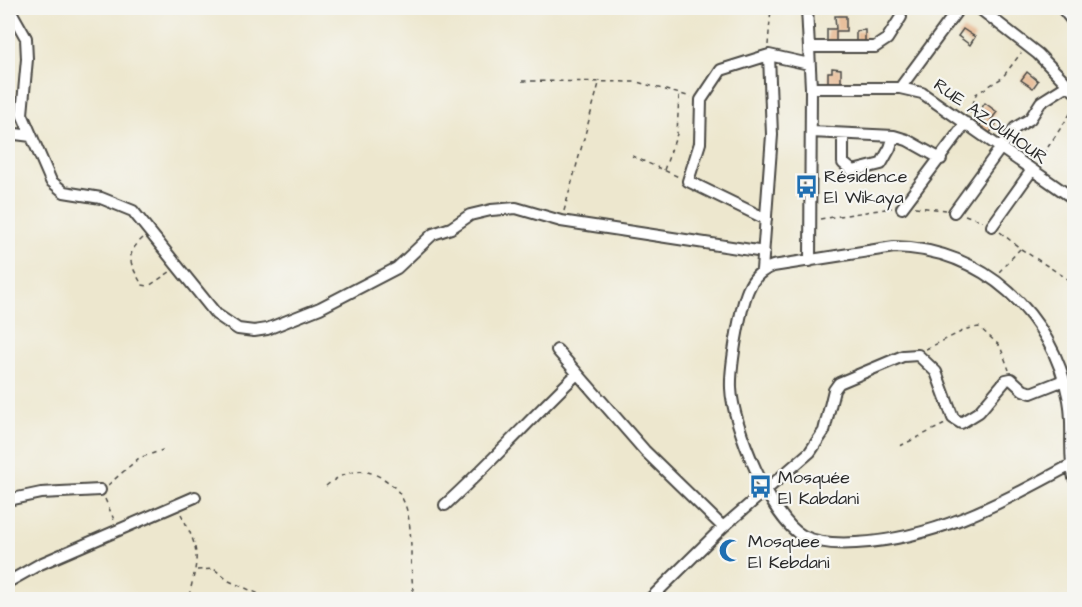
<svg xmlns="http://www.w3.org/2000/svg" width="1082" height="607" font-family="'Architects Daughter',sans-serif">
<rect width="100%" height="100%" fill="#f6f6f2"/>
<filter id="ink" filterUnits="userSpaceOnUse"><feTurbulence type="fractalNoise" baseFrequency=".0167" numOctaves="2"/><feDisplacementMap in="SourceGraphic" scale="12" xChannelSelector="R" yChannelSelector="G"/><feConvolveMatrix kernelMatrix="1 2 1 2 8 2 1 2 1" color-interpolation-filters="sRGB"/></filter>
<filter id="wash" filterUnits="userSpaceOnUse"><feTurbulence type="fractalNoise" baseFrequency=".008" numOctaves="4" result="noise"/><feDisplacementMap in="SourceGraphic" scale="24" xChannelSelector="R" yChannelSelector="G"/><feGaussianBlur stdDeviation="1.35" result="paint"/><feColorMatrix in="noise" values="0 0 0 0 0 0 0 0 0 0 0 0 0 0 0 0 0 1.4 0 .05"/><feComposite in="paint" operator="in"/></filter>
<g filter="url(#wash)">
<rect width="100%" height="100%" fill="#ede7ce"/>
<g id="blocks">
<path fill="#e5b48a" d="M835,16H846V31H836V45H827V29H836Z
M963,29L975,37L970,45L958,36Z
M865,30V47H856V31Z
M832,68L841,69V85L828,84V72H832Z
M1027,72L1038,81L1033,88L1021,80Z
M985,103L997,112L991,120L996,124L988,136L978,128L986,118L978,113Z"/>
</g>
</g>
<g filter="url(#ink)">
<use href="#blocks" fill-opacity="0" stroke="#484743" stroke-width="1.5"/>
<g fill="none" stroke-linecap="round" stroke-linejoin="round">
<defs>
<path id="minor" d="M9,8L26,38L27,59L22,114L51,181L64,192L101,198L133,211L216,314L238,329L254,331L267,329L320,308L397,268L433,234L451,228L470,215L491,210L516,208L561,221L764,252
M807,8L811,88L810,261
M979,8L1038,54L1074,91
M1062,8L1074,23
M809,47H875L887,39L901,17
M811,88H900L922,93L1074,199
M900,88L959,8
M811,132L894,136L907,140L941,159
M8,133L31,136
M843,134V163L853,171L881,164L890,148L894,136
M902,208L966,123
M954,212L1015,128L1030,119L1041,102L1068,85
M766,219L688,181L700,143L701,100L721,70L769,55L809,64
M992,226L1032,170
M762,270L772,135L769,55
M557,350L645,451L723,527
M1074,464L1071,465C1002,502 937,539 856,543C839,544 819,544 803,536C771,520 732,423 731,388C730,367 740,309 748,290C753,278 761,270 773,266L894,247C983,249 1052,313 1069,400C1074,426 1068,453 1074,478
M8,500L41,493L100,490
M445,505C491,463 532,417 577,374
M8,582L40,564L195,497
M649,600L723,527L810,452L824,431L834,390L839,383L903,356L918,355L936,372L953,418L961,423L979,412L1006,380L1011,379L1023,390L1031,393L1064,380"/>
</defs>
<use href="#minor" stroke="#484743" stroke-width="14"/>
<path stroke="#484743" stroke-width="1.5" stroke-dasharray="4.5 4.5" stroke-linecap="butt" d="M768,45L771,8
M522,81L637,82L691,97
M970,113L976,94L1002,78L1021,53
M632,156L679,177
M1038,162L1074,108
M664,170L677,134L679,95
M1068,183L1074,175
M915,207L946,210
M564,211L600,80
M965,215L983,221
M820,219L892,208
M1000,232L1021,249L1074,283
M143,238C123,256 131,264 142,285L149,286L170,272
M999,272L1020,249
M926,349L967,329L979,327L1000,346L1009,370
M900,446L945,424
M108,485L139,458L163,450
M326,486C339,475 357,467 374,474C408,488 410,516 411,548C411,565 412,582 414,600
M105,499L115,522
M181,514C202,555 198,557 188,600
M197,570L214,569L229,581L266,597"/>
<use href="#minor" stroke="#fff" stroke-width="10"/>
</g>
</g>
<defs>
<symbol id="bus-bare" viewBox="-9 -9 18 18"><path d="M-5-6H5V4H4V6H2V4H-2V6H-4V4H-5ZM-3.5-4V0h7V-4ZM-3.5 1.2v1.5H-2V1.2ZM2 1.2v1.5H3.5V1.2Z" fill="#1f6fb2" stroke="#f6f6f2" stroke-width="2.5" paint-order="stroke"/></symbol>
<symbol id="mosque-bare" viewBox="-9 -9 18 18"><path d="M3.5-4.9A6 6 0 1 0 3.5 4.9A5 5 0 1 1 3.5-4.9Z" fill="#1f6fb2" stroke="#f6f6f2" stroke-width="2.5" paint-order="stroke"/></symbol>
</defs>
<g fill-rule="evenodd">
<use href="#bus-bare" x="790" y="170" width="33" height="33"/>
<use href="#bus-bare" x="744" y="470" width="33" height="33"/>
<use href="#mosque-bare" x="714" y="534" width="33" height="33"/>
</g>
<g text-anchor="middle" stroke-width="4.5" stroke-linejoin="round" paint-order="stroke">
<g font-size="18" fill="#2b2b2b" stroke="#f6f6f2">
<text transform="translate(991 121) rotate(35)" y="6">RUE AZOUHOUR</text>
</g>
<g font-size="18" fill="#2b2b2b" stroke="#f6f6f2" text-anchor="start">
<text x="824" y="182">Résidence<tspan x="824" dy="21">El Wikaya</tspan></text>
<text x="778" y="483">Mosquée<tspan x="778" dy="21">El Kabdani</tspan></text>
<text x="748" y="547">Mosquee<tspan x="748" dy="21">El Kebdani</tspan></text>
</g>
</g>
<rect width="1082" height="607" fill="none" stroke="#f6f6f2" stroke-width="30"/>
</svg>
